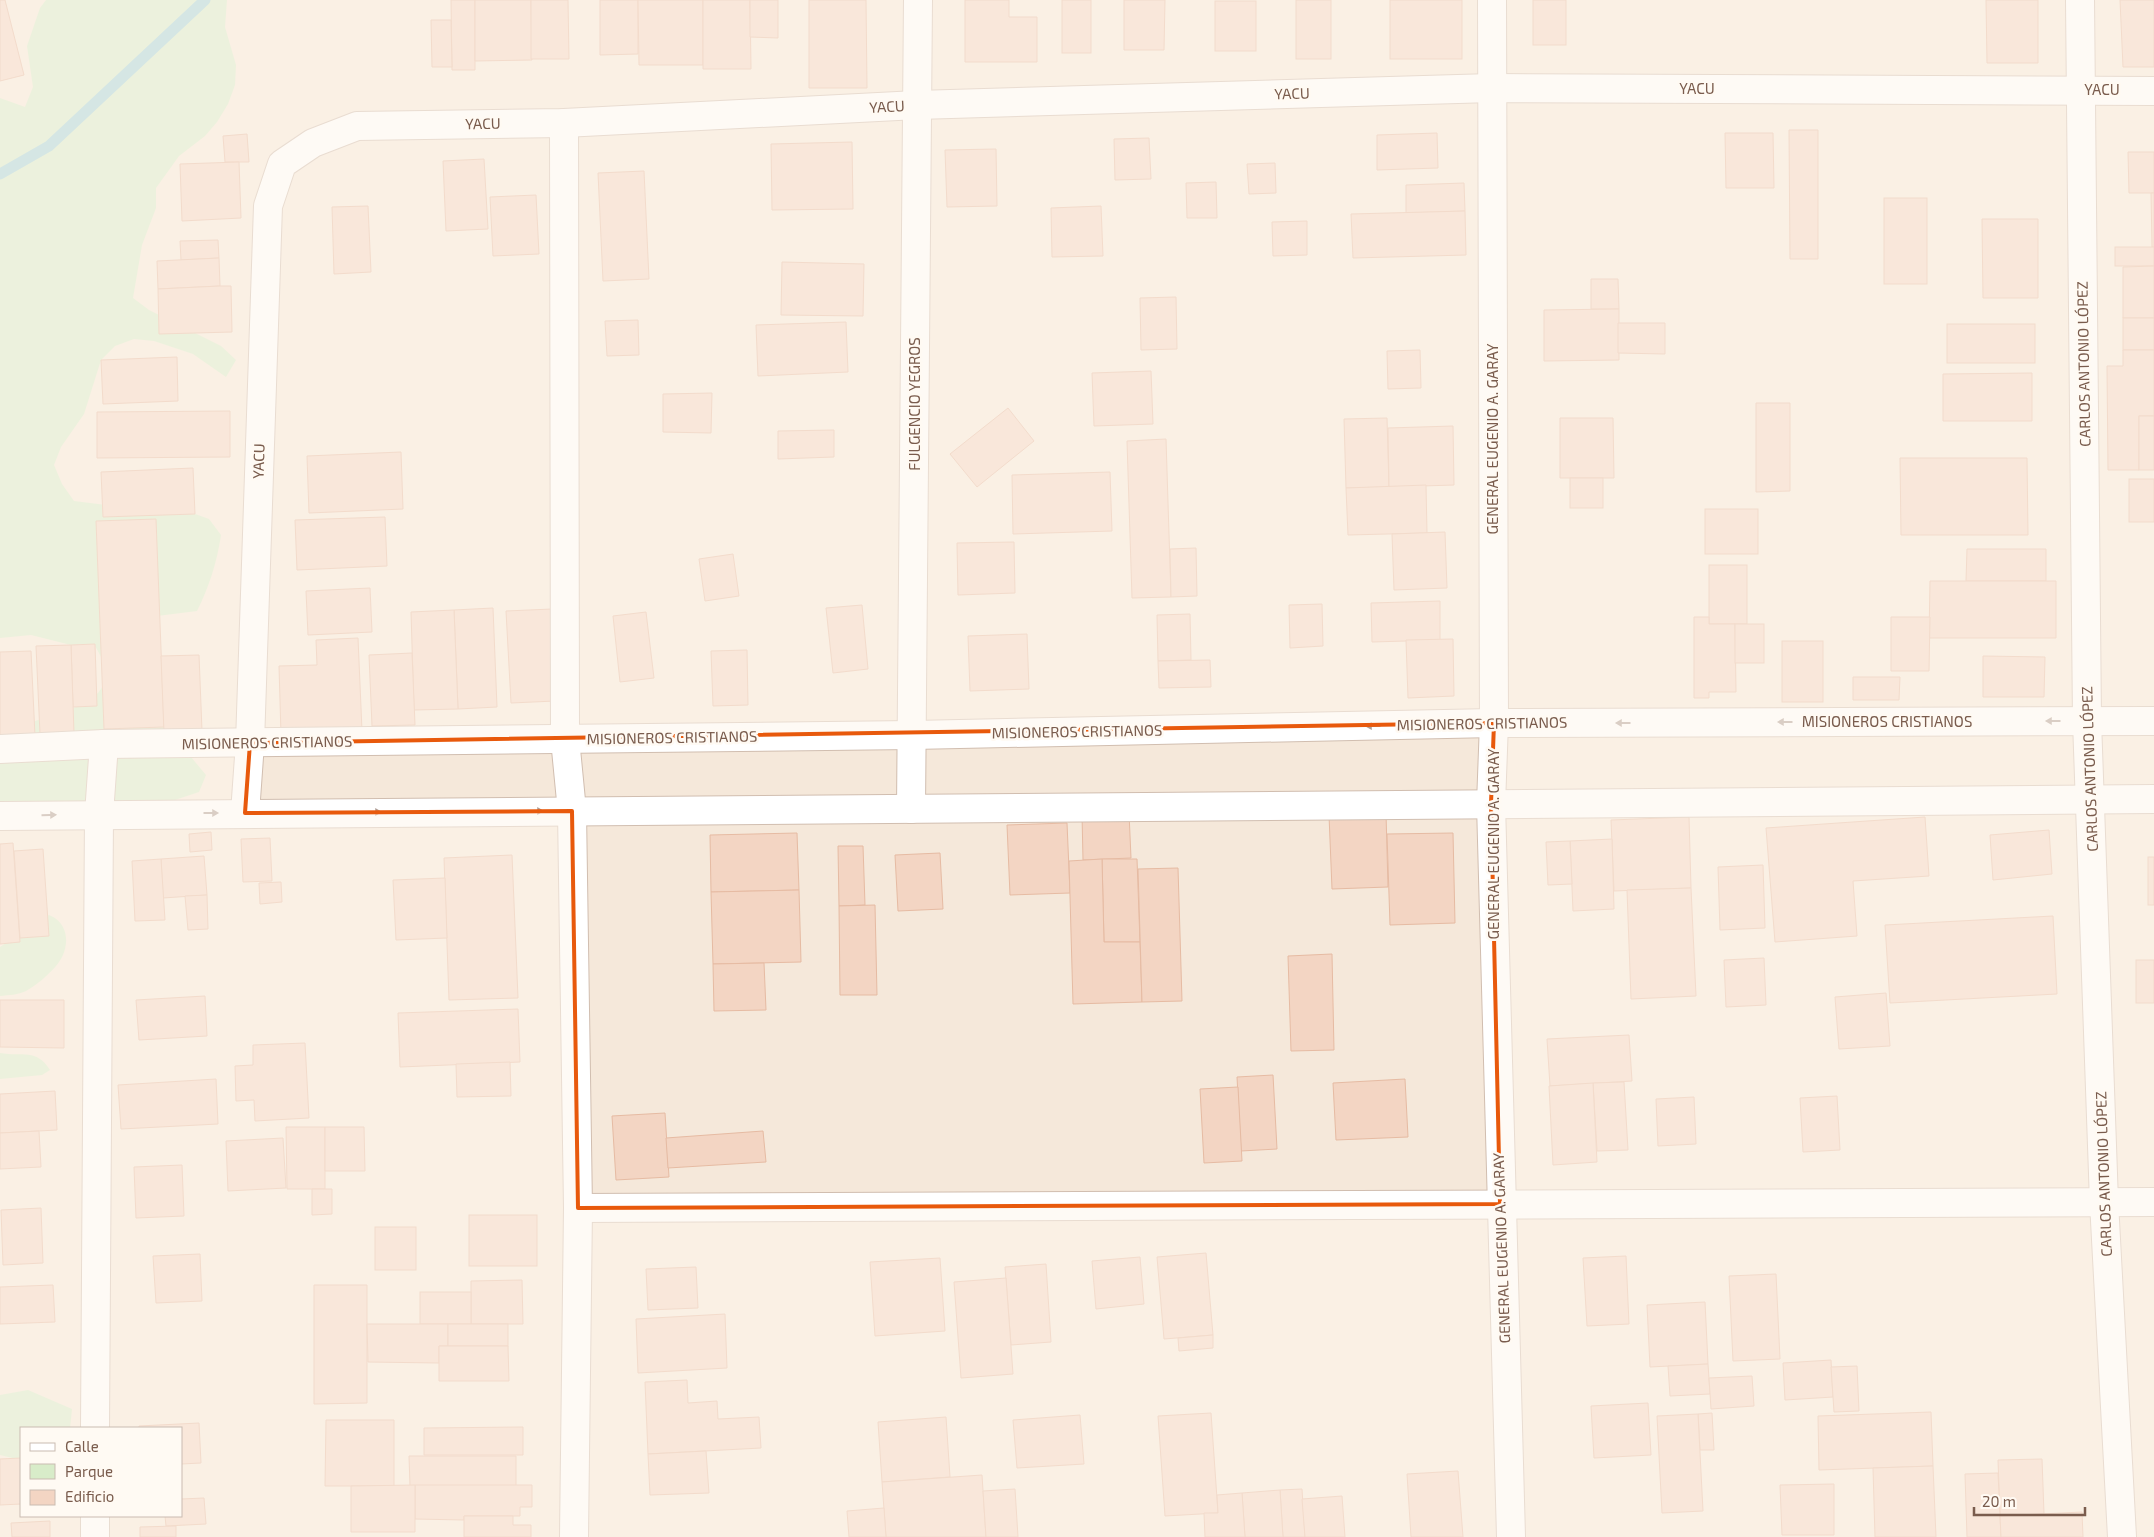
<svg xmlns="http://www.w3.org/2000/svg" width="2154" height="1537" font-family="'Exo 2',sans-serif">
<rect width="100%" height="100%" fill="#fdf6ec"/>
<path fill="#f5e8da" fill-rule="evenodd" d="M0,0h2154v1537h-2154zM21,1428h160v88h-160z"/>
<g fill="#d8ecc9">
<path d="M46,0h181l-2,27 11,38 -1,20 -7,19 -11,18 -12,14 -26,20 -23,32v20l-14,37 -9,53 16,12 72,36 15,14 -10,17 -33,-23 -39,-13 -20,-2 -19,7 -14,14 -17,54 -23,33 -7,18 8,19 12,17 40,5 62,1 33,12 12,16c-4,27 -12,52 -24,76l-40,5 -2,98 51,61 -7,17 -36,12 -41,6 -40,-9h-40l-42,12v-83l12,-1 70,-24 16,-12 13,-18 -17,-31 -23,1 -40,-10 -31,3v-540l25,9 8,-20 -6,-41 13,-38z"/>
<path d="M49,915c21,8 22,34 7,51 -8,9 -19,19 -30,25 -8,4 -17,4 -26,5v-49z"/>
<path d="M0,1053c23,4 36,-5 50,17l-8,5 -42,4z"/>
<path d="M28,1390l44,19 -2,19h-49v32l-21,-5v-60z"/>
</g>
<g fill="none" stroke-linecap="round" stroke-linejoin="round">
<path stroke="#a5d3da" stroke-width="11" d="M0,174l49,-28 156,-146"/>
</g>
<g fill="#f3d5c3" stroke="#e6bba3">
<path d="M0,0h5l19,75 -24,6z"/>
<path d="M451,0h24v70h-23z"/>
<path d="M475,0h56l1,60 -57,1z"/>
<path d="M531,0h37l1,59h-38z"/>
<path d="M600,0h38v54l-38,1z"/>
<path d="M638,0h65v65h-64z"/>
<path d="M703,0h47l1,69h-48z"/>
<path d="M750,0h28v38l-28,-1z"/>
<path d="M809,0h57l1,88h-58z"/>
<path d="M965,0h44v17h28v45h-72z"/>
<rect x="1062" y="0" width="29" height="53"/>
<path d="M1124,0h41l-1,50h-40z"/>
<rect x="1296" y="0" width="35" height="59"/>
<rect x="1390" y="0" width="72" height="59"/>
<rect x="1533" y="0" width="33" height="45"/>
<path d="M1986,0h52v63h-51z"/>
<path d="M2120,0h34v67h-31z"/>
<rect x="1215" y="1" width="41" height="50"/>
<path d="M431,20h20l1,47h-20z"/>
<path d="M1789,130h29v129h-28z"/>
<path d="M1437,133l1,35 -61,2v-35z"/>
<path d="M1725,133h48l1,55h-48z"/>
<path d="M247,134l2,28h-24l-2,-26z"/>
<path d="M1149,138l2,41 -36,1 -1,-41z"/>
<path d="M852,142l1,67 -81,1 -1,-66z"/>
<path d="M996,149l1,57 -50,1 -2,-57z"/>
<path d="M2128,152h26v41h-25z"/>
<path d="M484,159l4,70 -42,2 -3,-70z"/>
<path d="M239,162l2,56 -59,3 -2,-57z"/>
<path d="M1275,163l1,30 -27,1 -2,-30z"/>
<path d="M644,171l5,108 -46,2 -5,-108z"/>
<path d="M1216,182l1,36h-30l-1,-35z"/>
<path d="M1464,183l1,28 -59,2v-28z"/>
<path d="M2151,193h3v54h-2z"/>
<path d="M536,195l3,59 -46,2 -3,-59z"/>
<rect x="1884" y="198" width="43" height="86"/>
<path d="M368,206l3,66 -37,2 -2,-67z"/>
<path d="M1101,206l2,50 -51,1 -1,-49z"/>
<path d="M1465,211l1,44 -113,3 -2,-44z"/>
<path d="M1982,219h56v79h-55z"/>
<path d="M1307,221v34l-34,1 -1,-34z"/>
<path d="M218,240l1,18 -38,2 -1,-19z"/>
<rect x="2115" y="247" width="39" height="19"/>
<path d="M219,258l1,28 -62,3 -1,-28z"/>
<path d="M782,262l82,2 -1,52 -82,-1z"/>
<path d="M2154,266v52h-31v-51z"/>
<path d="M1591,279h27l1,30h-28z"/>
<path d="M220,286h11l1,46 -73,2 -1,-45z"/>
<path d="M1176,297l1,52 -36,1 -1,-52z"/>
<path d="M1619,309v51l-75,1v-51z"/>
<rect x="2123" y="318" width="31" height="32"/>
<path d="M638,320l1,35 -32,1 -2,-35z"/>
<path d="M846,322l2,50 -90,4 -2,-51z"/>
<path d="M1618,323h47v31l-47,-1z"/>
<rect x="1947" y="324" width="88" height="39"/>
<path d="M1420,350l1,38 -33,1 -1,-38z"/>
<path d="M2123,350h31v66h-15v54h-31l-1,-104h16z"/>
<path d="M177,357l1,44 -75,3 -2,-44z"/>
<path d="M1151,371l2,53 -59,2 -2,-53z"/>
<path d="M2032,373v48h-89v-47z"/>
<path d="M712,393l-1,40 -48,-1v-38z"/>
<path d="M1756,403h34v88l-34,1z"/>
<path d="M1008,408l26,33 -57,46 -27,-33z"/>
<path d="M230,411v46l-133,1v-46z"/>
<rect x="2139" y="416" width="15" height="54"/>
<path d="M1387,418l2,69 -43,1 -2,-69z"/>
<path d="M1560,418h53l1,60h-54z"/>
<path d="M1453,426l1,59 -65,2 -1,-59z"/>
<path d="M834,430v27l-56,2v-28z"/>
<path d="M1166,439l5,158 -39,1 -5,-157z"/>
<path d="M401,452l2,57 -94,4 -2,-57z"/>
<path d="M1900,458h127l1,77h-127z"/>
<path d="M193,468l2,46 -92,3 -2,-45z"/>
<path d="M1110,472l2,59 -99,3 -1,-59z"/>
<rect x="1570" y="478" width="33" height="30"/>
<rect x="2129" y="479" width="25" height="43"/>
<path d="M1426,485l1,48 -79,2 -2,-47z"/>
<rect x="1705" y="509" width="53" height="45"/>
<path d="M385,517l2,49 -90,4 -2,-50z"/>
<path d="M156,519l8,208 -60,2 -8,-208z"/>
<path d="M1445,532l2,56 -53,2 -2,-56z"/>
<path d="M1014,542l1,51 -57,2 -1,-52z"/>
<path d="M1196,548l1,48 -26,1 -1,-48z"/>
<path d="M1967,549h79v32h-80z"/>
<path d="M733,554l6,42 -34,5 -6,-42z"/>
<rect x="1709" y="565" width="38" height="59"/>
<path d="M1930,581h126v57h-127z"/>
<path d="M370,588l2,44 -64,3 -2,-44z"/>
<path d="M1440,601v39l-68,2 -1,-39z"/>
<path d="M1322,604l1,42 -33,2 -1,-43z"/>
<path d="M862,605l6,64 -35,4 -7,-65z"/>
<path d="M493,608l4,99 -39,2 -4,-99z"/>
<path d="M552,609l3,92 -44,2 -5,-92z"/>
<path d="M454,610l4,99 -44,1 -3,-98z"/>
<path d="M646,612l8,66 -34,4 -7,-66z"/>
<path d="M1190,614l1,46 -33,1 -1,-46z"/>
<path d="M1694,617h15v7h26l1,68h-27v6h-15z"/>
<path d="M1891,617h39l-1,54h-38z"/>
<rect x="1735" y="624" width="29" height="39"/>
<path d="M1027,634l2,55 -59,2 -2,-55z"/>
<path d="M358,638l4,93 -81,4 -2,-69 38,-1 -1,-25z"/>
<path d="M1453,639l1,57 -46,2 -2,-58z"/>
<rect x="1782" y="641" width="41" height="61"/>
<path d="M95,644l2,62 -24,1 -2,-62z"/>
<path d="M71,645l3,88 -34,1 -4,-88z"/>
<path d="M747,650l1,55 -35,1 -2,-55z"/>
<path d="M31,651l4,85 -35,1v-85z"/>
<path d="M412,653l3,72 -43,1 -3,-71z"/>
<path d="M199,655l3,76 -38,2 -3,-77z"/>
<path d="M1983,656l62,1 -1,40h-61z"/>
<path d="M1210,660l1,27 -52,1 -1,-27z"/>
<path d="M1853,677h47l-1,23h-46z"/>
<path d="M1129,813l2,45 -48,2 -1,-46z"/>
<path d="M1386,813l2,74 -56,2 -3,-74z"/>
<path d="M1689,817l2,71 -77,3 -3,-71z"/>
<path d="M1925,817l4,59 -76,5 4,55 -82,6 -9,-114z"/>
<path d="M1067,823l3,70 -60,2 -3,-70z"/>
<path d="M2049,830l3,44 -59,6 -3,-45z"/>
<path d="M211,832l1,18 -22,2 -1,-18z"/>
<path d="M797,833l2,57 -88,2 -1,-57z"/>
<path d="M1453,833l2,90 -65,2 -3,-91z"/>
<path d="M270,838l2,43 -29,1 -2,-43z"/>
<path d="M1612,839l2,70 -41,2 -3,-70z"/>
<path d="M1570,841l2,43 -24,1 -2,-43z"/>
<path d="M13,843l7,99 -20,2v-100z"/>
<path d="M838,846h25l2,59 -26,1z"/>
<path d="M43,849l6,87 -29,2 -6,-87z"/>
<path d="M940,853l3,56 -45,2 -3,-56z"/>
<path d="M512,855l6,143 -69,2 -5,-142z"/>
<path d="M204,856l3,39 -44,3 -2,-39z"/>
<rect x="2148" y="857" width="6" height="48"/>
<path d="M161,859l4,61 -30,1 -3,-60z"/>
<path d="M1102,859h35l3,83h-36z"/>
<path d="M1102,859l2,83h36l2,60 -69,2 -4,-143z"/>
<path d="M1763,865l2,63 -45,2 -2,-63z"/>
<path d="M1178,868l4,133 -40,1 -4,-133z"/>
<path d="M445,878l2,60 -51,2 -3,-60z"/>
<path d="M281,882l1,20 -22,2 -1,-21z"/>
<path d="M1691,888l5,108 -65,3 -4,-109z"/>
<path d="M799,890l2,72 -88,2 -2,-72z"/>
<path d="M207,895l1,34 -20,1 -3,-34z"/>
<path d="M875,905l2,90h-37l-1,-89z"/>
<path d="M2053,916l4,78 -167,9 -5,-78z"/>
<path d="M1332,954l2,96 -43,1 -3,-95z"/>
<path d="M1764,958l2,47 -40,2 -2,-47z"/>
<rect x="2136" y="960" width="18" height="43"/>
<path d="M764,963l2,47 -52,1 -1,-47z"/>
<path d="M1886,993l4,53 -51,3 -4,-52z"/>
<path d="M205,996l2,40 -68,4 -3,-40z"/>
<path d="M0,1000h64v48l-64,-1z"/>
<path d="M518,1009l2,53 -120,5 -2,-54z"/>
<path d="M1629,1035l3,46 -82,5 -3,-47z"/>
<path d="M305,1043l4,75 -54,3 -1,-21 -18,1 -1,-35 18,-1v-20z"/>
<path d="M510,1062l1,34 -54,1 -1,-33z"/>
<path d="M1273,1075l4,74 -36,2 -4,-74z"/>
<path d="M216,1079l2,45 -97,5 -3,-44z"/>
<path d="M1405,1079l3,58 -72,3 -3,-57z"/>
<path d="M1624,1082l4,68 -31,1 -4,-68z"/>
<path d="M1593,1083l4,79 -44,3 -4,-79z"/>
<path d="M1238,1087l4,74 -38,2 -4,-74z"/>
<path d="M55,1091l2,39 -57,3v-39z"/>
<path d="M1837,1096l3,54 -37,2 -3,-54z"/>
<path d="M1694,1097l2,47 -38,2 -2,-47z"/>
<path d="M665,1113l4,64 -53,3 -4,-64z"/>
<path d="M286,1127h39v62h-38z"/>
<path d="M325,1127h39l1,44h-40z"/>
<path d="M39,1131l2,36 -41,2v-36z"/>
<path d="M763,1131l3,31 -98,6 -2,-30z"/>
<path d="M283,1138l3,50 -58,3 -2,-50z"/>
<path d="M182,1165l2,51 -48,2 -2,-51z"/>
<path d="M312,1189h20v25l-20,1z"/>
<path d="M41,1208l2,55 -40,2 -2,-55z"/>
<rect x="469" y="1215" width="68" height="51"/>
<rect x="375" y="1227" width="41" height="43"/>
<path d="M1206,1253l7,82 -49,4 -7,-82z"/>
<path d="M200,1254l2,47 -46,2 -3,-47z"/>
<path d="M1626,1256l3,68 -42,2 -4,-68z"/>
<path d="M1140,1257l4,47 -48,5 -4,-48z"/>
<path d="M940,1258l5,73 -70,5 -5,-74z"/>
<path d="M1046,1264l5,78 -40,3 -6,-78z"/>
<path d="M696,1267l2,41 -50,2 -2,-41z"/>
<path d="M1776,1274l4,85 -47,2 -4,-85z"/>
<path d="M1006,1278l7,96 -52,4 -7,-96z"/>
<path d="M522,1280l1,44h-52v-43z"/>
<path d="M53,1285l2,37 -55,2v-37z"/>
<path d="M314,1285h53v118l-53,1z"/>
<rect x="420" y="1292" width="51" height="32"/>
<path d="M1705,1302l3,62 -58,3 -3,-62z"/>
<path d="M725,1314l2,54 -89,5 -2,-54z"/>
<path d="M367,1324h81v22h-9v17l-71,-1z"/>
<rect x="448" y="1324" width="60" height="22"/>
<path d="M1213,1335v13l-34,3 -1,-13z"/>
<path d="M439,1346h69l1,35h-70z"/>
<path d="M1831,1360l2,37 -48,3 -2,-37z"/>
<path d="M1708,1364l2,30 -40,2 -2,-30z"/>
<path d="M1857,1366l2,45 -25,1 -3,-45z"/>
<path d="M1752,1376l2,30 -43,3 -2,-31z"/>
<path d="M687,1380l1,23 29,-2 1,18 41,-2 2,31 -113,6 -3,-72z"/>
<path d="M1648,1403l3,52 -57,3 -3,-52z"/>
<path d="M1931,1412l2,54 -114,4 -1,-54z"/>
<path d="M1211,1413l7,100 -53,3 -7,-100z"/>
<path d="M1712,1413l2,37h-14l-2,-36z"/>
<path d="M1698,1414l5,97 -41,2 -5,-97z"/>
<path d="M1080,1415l4,49 -67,4 -4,-48z"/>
<path d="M946,1417l4,60 -68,5 -4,-60z"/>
<path d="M326,1420h68v66h-69z"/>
<path d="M199,1423l2,40 -20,1v-36h-42v-2z"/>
<path d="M523,1427v28h-99v-27z"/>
<path d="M706,1451l3,42 -59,2 -2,-41z"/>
<path d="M409,1456h107v30h-106z"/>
<path d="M21,1458v46l-21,1v-46z"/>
<path d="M2042,1459l2,55 -44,2 -2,-56z"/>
<path d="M1933,1466l3,71h-61l-2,-69z"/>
<path d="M1458,1471l5,66h-52l-4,-63z"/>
<path d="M1998,1473l3,64h-34l-2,-63z"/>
<path d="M982,1475l4,62h-100l-4,-55z"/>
<path d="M1834,1484v51h-52l-2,-50z"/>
<path d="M415,1485h117v22h-12v9h-56v4l-49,-1z"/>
<path d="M415,1485v47h-64v-46z"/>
<path d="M1015,1489l3,48h-32l-3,-46z"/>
<path d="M1302,1489l3,48h-22l-3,-47z"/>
<path d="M1280,1490l3,47h-38l-3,-44z"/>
<path d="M1242,1493l3,44h-40l-1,-24h14l-1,-18z"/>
<path d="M1342,1496l3,41h-40l-3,-38z"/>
<path d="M204,1498l2,26 -40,2 -1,-10h16v-17z"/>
<path d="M884,1508l2,29h-37l-2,-26z"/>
<path d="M2082,1512l1,25h-82l-1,-21z"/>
<path d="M464,1516h49v9h18v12h-67z"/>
<path d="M50,1521v16h-38l-1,-14z"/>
<path d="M176,1526v11h-36v-10z"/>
</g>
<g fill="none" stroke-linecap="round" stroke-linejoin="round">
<defs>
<g id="street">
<path d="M1492,0l2,723 -3,81 20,733"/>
<path d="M2080,0l7,721 17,481 18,335"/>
<path d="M564,123l1,616 7,72 6,397 -4,329"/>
<path d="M0,749l104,-5 809,-9 581,-12 660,-2"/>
<path d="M911,809l7,-809"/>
<path d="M245,813l5,-70 18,-537 14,-42 31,-21 44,-17 207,-3 353,-18 575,-17 662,3"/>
<path d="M0,816l2154,-17"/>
<path d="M578,1208l1576,-6"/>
<path d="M95,1428l4,-614 5,-70"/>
<path d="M95,1537v-21"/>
</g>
</defs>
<use href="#street" stroke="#d1beb0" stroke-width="30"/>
<use href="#street" stroke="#fff" stroke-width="28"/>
</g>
<defs><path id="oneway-solid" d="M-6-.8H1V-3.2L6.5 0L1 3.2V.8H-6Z" transform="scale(1.25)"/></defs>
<g fill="#af9d94">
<use href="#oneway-solid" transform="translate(2053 721) rotate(180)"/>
<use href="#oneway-solid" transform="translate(1785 722) rotate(180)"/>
<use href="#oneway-solid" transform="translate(1623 723) rotate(180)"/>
<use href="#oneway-solid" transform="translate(1373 726) rotate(179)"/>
<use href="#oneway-solid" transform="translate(536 811)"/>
<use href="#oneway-solid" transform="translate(374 812)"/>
<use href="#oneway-solid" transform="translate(211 813)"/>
<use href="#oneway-solid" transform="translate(49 815) rotate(-1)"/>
</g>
<path d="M0 0H2154V1537H0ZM1494,723l-3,81 9,400 -922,4 -6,-397 -327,2 5,-70z" fill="#fdf6ec" fill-opacity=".55" fill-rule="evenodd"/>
<path fill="none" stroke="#e8590c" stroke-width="4" stroke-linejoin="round" d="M1494,723l-3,81 9,400 -922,4 -6,-397 -327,2 5,-70z"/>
<g text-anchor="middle" stroke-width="5" stroke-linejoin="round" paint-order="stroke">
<g font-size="15" fill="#7a5c4d" stroke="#fffaf3">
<text x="1697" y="94">YACU</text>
<text x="2102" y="95">YACU</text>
<text transform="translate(1292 94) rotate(-2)" y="5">YACU</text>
<text transform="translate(887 107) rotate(-3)" y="5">YACU</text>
<text transform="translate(483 124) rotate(-1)" y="5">YACU</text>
<text transform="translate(2084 364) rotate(-91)" y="5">CARLOS ANTONIO LÓPEZ</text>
<text transform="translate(915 404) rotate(-90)" y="5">FULGENCIO YEGROS</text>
<text transform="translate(1493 439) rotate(-90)" y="5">GENERAL EUGENIO A. GARAY</text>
<text transform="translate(259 461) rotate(-88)" y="5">YACU</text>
<text x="1887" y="727">MISIONEROS CRISTIANOS</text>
<text transform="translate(1482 724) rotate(-1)" y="5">MISIONEROS CRISTIANOS</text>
<text transform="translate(1077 732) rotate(-1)" y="5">MISIONEROS CRISTIANOS</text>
<text transform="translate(672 738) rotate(-1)" y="5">MISIONEROS CRISTIANOS</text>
<text transform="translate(267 743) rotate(-1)" y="5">MISIONEROS CRISTIANOS</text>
<text transform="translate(2090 769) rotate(-92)" y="5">CARLOS ANTONIO LÓPEZ</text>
<text transform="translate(1494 844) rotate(-90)" y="5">GENERAL EUGENIO A. GARAY</text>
<text transform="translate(2104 1174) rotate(-92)" y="5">CARLOS ANTONIO LÓPEZ</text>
<text transform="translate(1502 1248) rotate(-92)" y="5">GENERAL EUGENIO A. GARAY</text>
</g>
</g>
<rect x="20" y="1427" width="162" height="90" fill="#fffaf3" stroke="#cabbb1"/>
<rect x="30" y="1443" width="25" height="8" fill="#ffffff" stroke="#cabbb1"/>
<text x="65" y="1452" font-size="15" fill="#7a5c4d">Calle</text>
<rect x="30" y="1464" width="25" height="15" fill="#d8ecc9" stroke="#cabbb1"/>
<text x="65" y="1477" font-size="15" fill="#7a5c4d">Parque</text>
<rect x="30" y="1490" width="25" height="15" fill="#f3d5c3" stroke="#cabbb1"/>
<text x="65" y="1502" font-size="15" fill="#7a5c4d">Edificio</text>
<path d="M1974 1507v8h111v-8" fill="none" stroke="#7a5c4d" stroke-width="2.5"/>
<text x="1982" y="1507" font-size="15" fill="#7a5c4d" stroke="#fffaf3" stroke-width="4" paint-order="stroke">20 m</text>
</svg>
